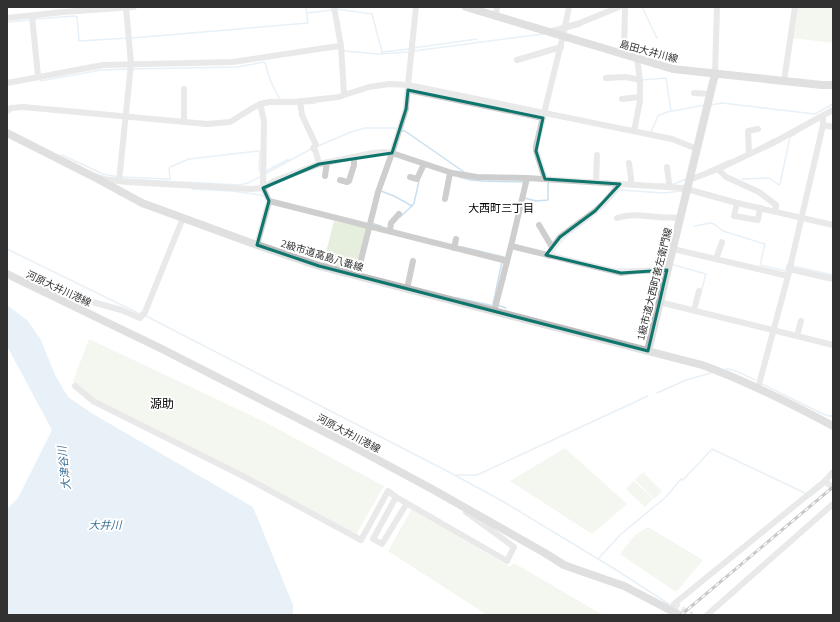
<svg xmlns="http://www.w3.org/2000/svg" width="840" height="622" font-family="Mulish,'Noto Sans JP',sans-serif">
<rect width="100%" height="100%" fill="#fff"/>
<g fill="#e6eede">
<path d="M796,7h37v36l-41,-5z"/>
<path d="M334,221l32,7 -10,44 -33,-8z"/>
<path d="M89,339l174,82 121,65 -28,49 -276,-141 -7,-13z"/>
<path d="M565,448l62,56 -35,30 -82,-53z"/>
<path d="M643,472l19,19 -8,8 -19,-19z"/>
<path d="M634,481l19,18 -8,8 -19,-18z"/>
<path d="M412,509l98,58 4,-4 89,52h-116l-99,-64z"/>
<path d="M648,527l55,33 -27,32 -56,-38 15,-19z"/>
</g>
<path fill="#cadfee" d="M7,305l21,16 13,19 14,35 13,22 25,17 160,93 40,98v10h-286v-106l11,-11 34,-68 -45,-84z"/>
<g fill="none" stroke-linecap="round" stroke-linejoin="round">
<g stroke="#cadfee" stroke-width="1.5">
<path d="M642,7l15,31"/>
<path d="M336,9l36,5 10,38 27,-3"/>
<path d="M307,13l26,-3"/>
<path d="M35,19l40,-3 2,1 2,24 49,-3"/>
<path d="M7,22l24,-2"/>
<path d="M566,30l14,-4"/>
<path d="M132,38l176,-15 -2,-16"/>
<path d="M413,48l64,-9"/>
<path d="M344,51l34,3 32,-2"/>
<path d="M414,51l129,-17"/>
<path d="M132,69l105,-2 27,-5 1,1 6,19 8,16 2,2"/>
<path d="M641,80l25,-2 5,33"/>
<path d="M40,81l61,-11 28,-1"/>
<path d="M302,104l14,-1"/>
<path d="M711,105l11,-2 93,11 18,-10"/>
<path d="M400,130l5,1 59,41"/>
<path d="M651,132l7,-16 9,-4 38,-7"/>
<path d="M318,146l33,-14 14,-4h29l3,1"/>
<path d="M761,146l13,-7"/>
<path d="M62,155l41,19 15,3"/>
<path d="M708,170l22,-10"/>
<path d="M266,171l21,-11h2"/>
<path d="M96,174l10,3"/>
<path d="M265,174l46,-25"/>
<path d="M122,177l48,2 -1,-10 1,-2 19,-8 70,-8 1,1 -1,18 1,1"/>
<path d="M459,177l12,3 12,1 41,1 -1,1"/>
<path d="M124,179l115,6 9,-2 14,-7"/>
<path d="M742,179l27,-1 10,7 1,-1 10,-47 6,-3"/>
<path d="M659,184h8"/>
<path d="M671,184h3l12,-5"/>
<path d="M192,189l40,2 29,4 4,2"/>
<path d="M620,190l43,3 19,-2"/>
<path d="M381,191l13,5 18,10 -12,11"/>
<path d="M524,198l12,3 12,-1v-17l1,-1"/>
<path d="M611,199l8,-9"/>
<path d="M412,206l2,-3 5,-22"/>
<path d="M371,223l10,3"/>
<path d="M695,226l15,-3 4,1 9,7 42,13 -5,21 26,6 1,-6 2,1"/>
<path d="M462,247l42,10 -1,1"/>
<path d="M7,249l133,65"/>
<path d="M556,254h-1l-1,-3 5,-7 8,-8 25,-19"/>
<path d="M672,265h2l32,9 -5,18"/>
<path d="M793,266l40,9"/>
<path d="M648,268l18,-2"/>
<path d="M618,269h14"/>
<path d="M457,298l37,8"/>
<path d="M494,304h-1l9,-42"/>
<path d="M497,305l9,3"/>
<path d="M144,315l303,156 57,31 109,66 73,47"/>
<path d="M726,369c10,0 20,7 29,11"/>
<path d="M762,384l61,30 6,2h4"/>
<path d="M657,393l29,-13 25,-7"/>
<path d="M456,475h21l171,-79"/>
<path d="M810,496h1l15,-12"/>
<path d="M598,559l23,-25 45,-37 15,-18 2,1 29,-31 93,44"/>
</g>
<path stroke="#d6d6d6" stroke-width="6" stroke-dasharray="6 3" stroke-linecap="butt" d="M674,604l18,11"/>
<g stroke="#cecece" stroke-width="6">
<path d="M334,7l7,39 3,49"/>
<path d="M32,16l6,60"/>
<path d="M496,16l1,-9"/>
<path d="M7,18l56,-6 71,-5"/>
<path d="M549,32l31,-9 39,-16"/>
<path d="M624,55l1,-48"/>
<path d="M517,60l44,-13"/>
<path d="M715,74l2,-67"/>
<path d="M606,78l20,-1 14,3"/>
<path d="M784,81l11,-74"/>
<path d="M7,83l96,-18 130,-3 99,-15 9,-1"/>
<path d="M184,89v33"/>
<path d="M408,90l135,28"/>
<path d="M694,93l16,1"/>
<path d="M622,99l18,-2"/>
<path d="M300,101l2,14 14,30 -3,3 3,4 3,12"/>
<path d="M7,111l4,-3 12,-1 184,17 23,-2 21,-13 9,-5 10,-2h25l44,-5 5,-2 25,-8 20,-3 19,1 264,54 25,10"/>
<path d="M823,125l10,2"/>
<path d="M634,131l6,-30v-21l-3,-21"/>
<path d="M749,154l-1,-23 10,-2"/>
<path d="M629,163l2,15v6"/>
<path d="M667,167l2,16v4"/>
<path d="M718,169l8,8 33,15 17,13 -1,7"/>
<path d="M325,176l2,-14"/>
<path d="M410,177l7,2 7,-15"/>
<path d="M102,179l25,3 124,7 12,-1 11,-7 45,-17 54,-11 11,-1 8,1 60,20 25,4 50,1 156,10 54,15 96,22"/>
<path d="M545,179l-9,-28v-5l27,-110 6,-29"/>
<path d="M340,180l7,2 2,-1 5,-16v-8"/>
<path d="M689,180l29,-11 53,-25 62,-34"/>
<path d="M119,181l12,-117 -5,-57"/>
<path d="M596,182l1,-27"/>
<path d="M445,199l5,-26"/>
<path d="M269,201l238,60"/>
<path d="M737,203l-3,13 24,4 2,-12"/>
<path d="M617,218c16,-5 24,-2 41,-1 7,1 15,0 22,1"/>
<path d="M539,225l13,22"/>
<path d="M390,231l1,-8 8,-9"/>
<path d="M257,245l12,-44 -6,-13 1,-67 -4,-17"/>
<path d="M511,246l110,27 16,-2 30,-1"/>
<path d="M454,248l2,-9"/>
<path d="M673,249l115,27"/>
<path d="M549,256l3,-9 8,-10 35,-26 9,-8 16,-19"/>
<path d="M716,259l6,-17"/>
<path d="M789,269l44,10"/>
<path d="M357,276l21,-84 14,-39 14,-44 2,-24 8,-78"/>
<path d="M26,280l56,19 39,11 19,8 5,-6 38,-94"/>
<path d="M407,289l6,-28"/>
<path d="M659,302l174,43"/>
<path d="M694,310l5,-19"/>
<path d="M494,312l17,-66 16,-68"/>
<path d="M797,336l4,-15"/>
<path d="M75,386l18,15 146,73 122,66 27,-49 8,6"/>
<path d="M758,388l30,-112 35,-151v-9"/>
<path d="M825,481l8,7"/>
<path d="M407,503l-25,41 -9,-5 23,-42 111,64 7,-14 -48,-35"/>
<path d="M674,604l151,-123 8,-9"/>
<path d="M707,615l126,-111"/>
</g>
<g stroke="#bbb" stroke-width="8">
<path d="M466,7l207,62 111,12 38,4h11"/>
<path d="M7,133l91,46 44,24 115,42 62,21 383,99c45,16 88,38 131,61"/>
<path d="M7,274l155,75 190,97 80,43 113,64 19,12 11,4 49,17 46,24 8,5"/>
<path d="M648,351l67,-277"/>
</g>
<defs>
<path id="rail" d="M681,615l152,-128"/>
</defs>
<use href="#rail" stroke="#868686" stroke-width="3"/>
<use href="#rail" stroke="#fff" stroke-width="1.5" stroke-dasharray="4.5" stroke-linecap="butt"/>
</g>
<path d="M0 0H840V622H0ZM408,90l135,28 -7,33 9,28 75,5 -25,27 -35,26 -14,18 75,18 46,-3 -19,81 -329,-85 -62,-21 12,-44 -6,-13 56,-24 73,-11 14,-44z" fill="#fff" fill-opacity=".55" fill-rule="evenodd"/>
<path fill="none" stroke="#0f766e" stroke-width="3" stroke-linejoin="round" d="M408,90l135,28 -7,33 9,28 75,5 -25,27 -35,26 -14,18 75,18 46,-3 -19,81 -329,-85 -62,-21 12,-44 -6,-13 56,-24 73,-11 14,-44z"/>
<g text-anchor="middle" stroke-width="4" stroke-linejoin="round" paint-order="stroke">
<g font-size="10" fill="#313131" stroke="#fff">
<text transform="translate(649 51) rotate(15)" y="4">島田大井川線</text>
<text transform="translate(322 255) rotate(17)" y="4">2級市道高島八番線</text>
<text transform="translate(654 284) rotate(-76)" y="4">1級市道大西町善左衛門線</text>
<text transform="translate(59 288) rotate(25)" y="4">河原大井川港線</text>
<text transform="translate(349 433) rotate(28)" y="4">河原大井川港線</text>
</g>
<g font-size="11" fill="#000" stroke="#fff">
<text x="501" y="212">大西町三丁目</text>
</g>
<g font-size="11" font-style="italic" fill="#397098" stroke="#fff">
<text transform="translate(64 468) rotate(-96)" y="4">大津谷川</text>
<text x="105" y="529">大井川</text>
</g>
<g font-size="12" fill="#000" stroke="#fff">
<text x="162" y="408">源助</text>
</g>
</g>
<rect width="840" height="622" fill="none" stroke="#313131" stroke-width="16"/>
</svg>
